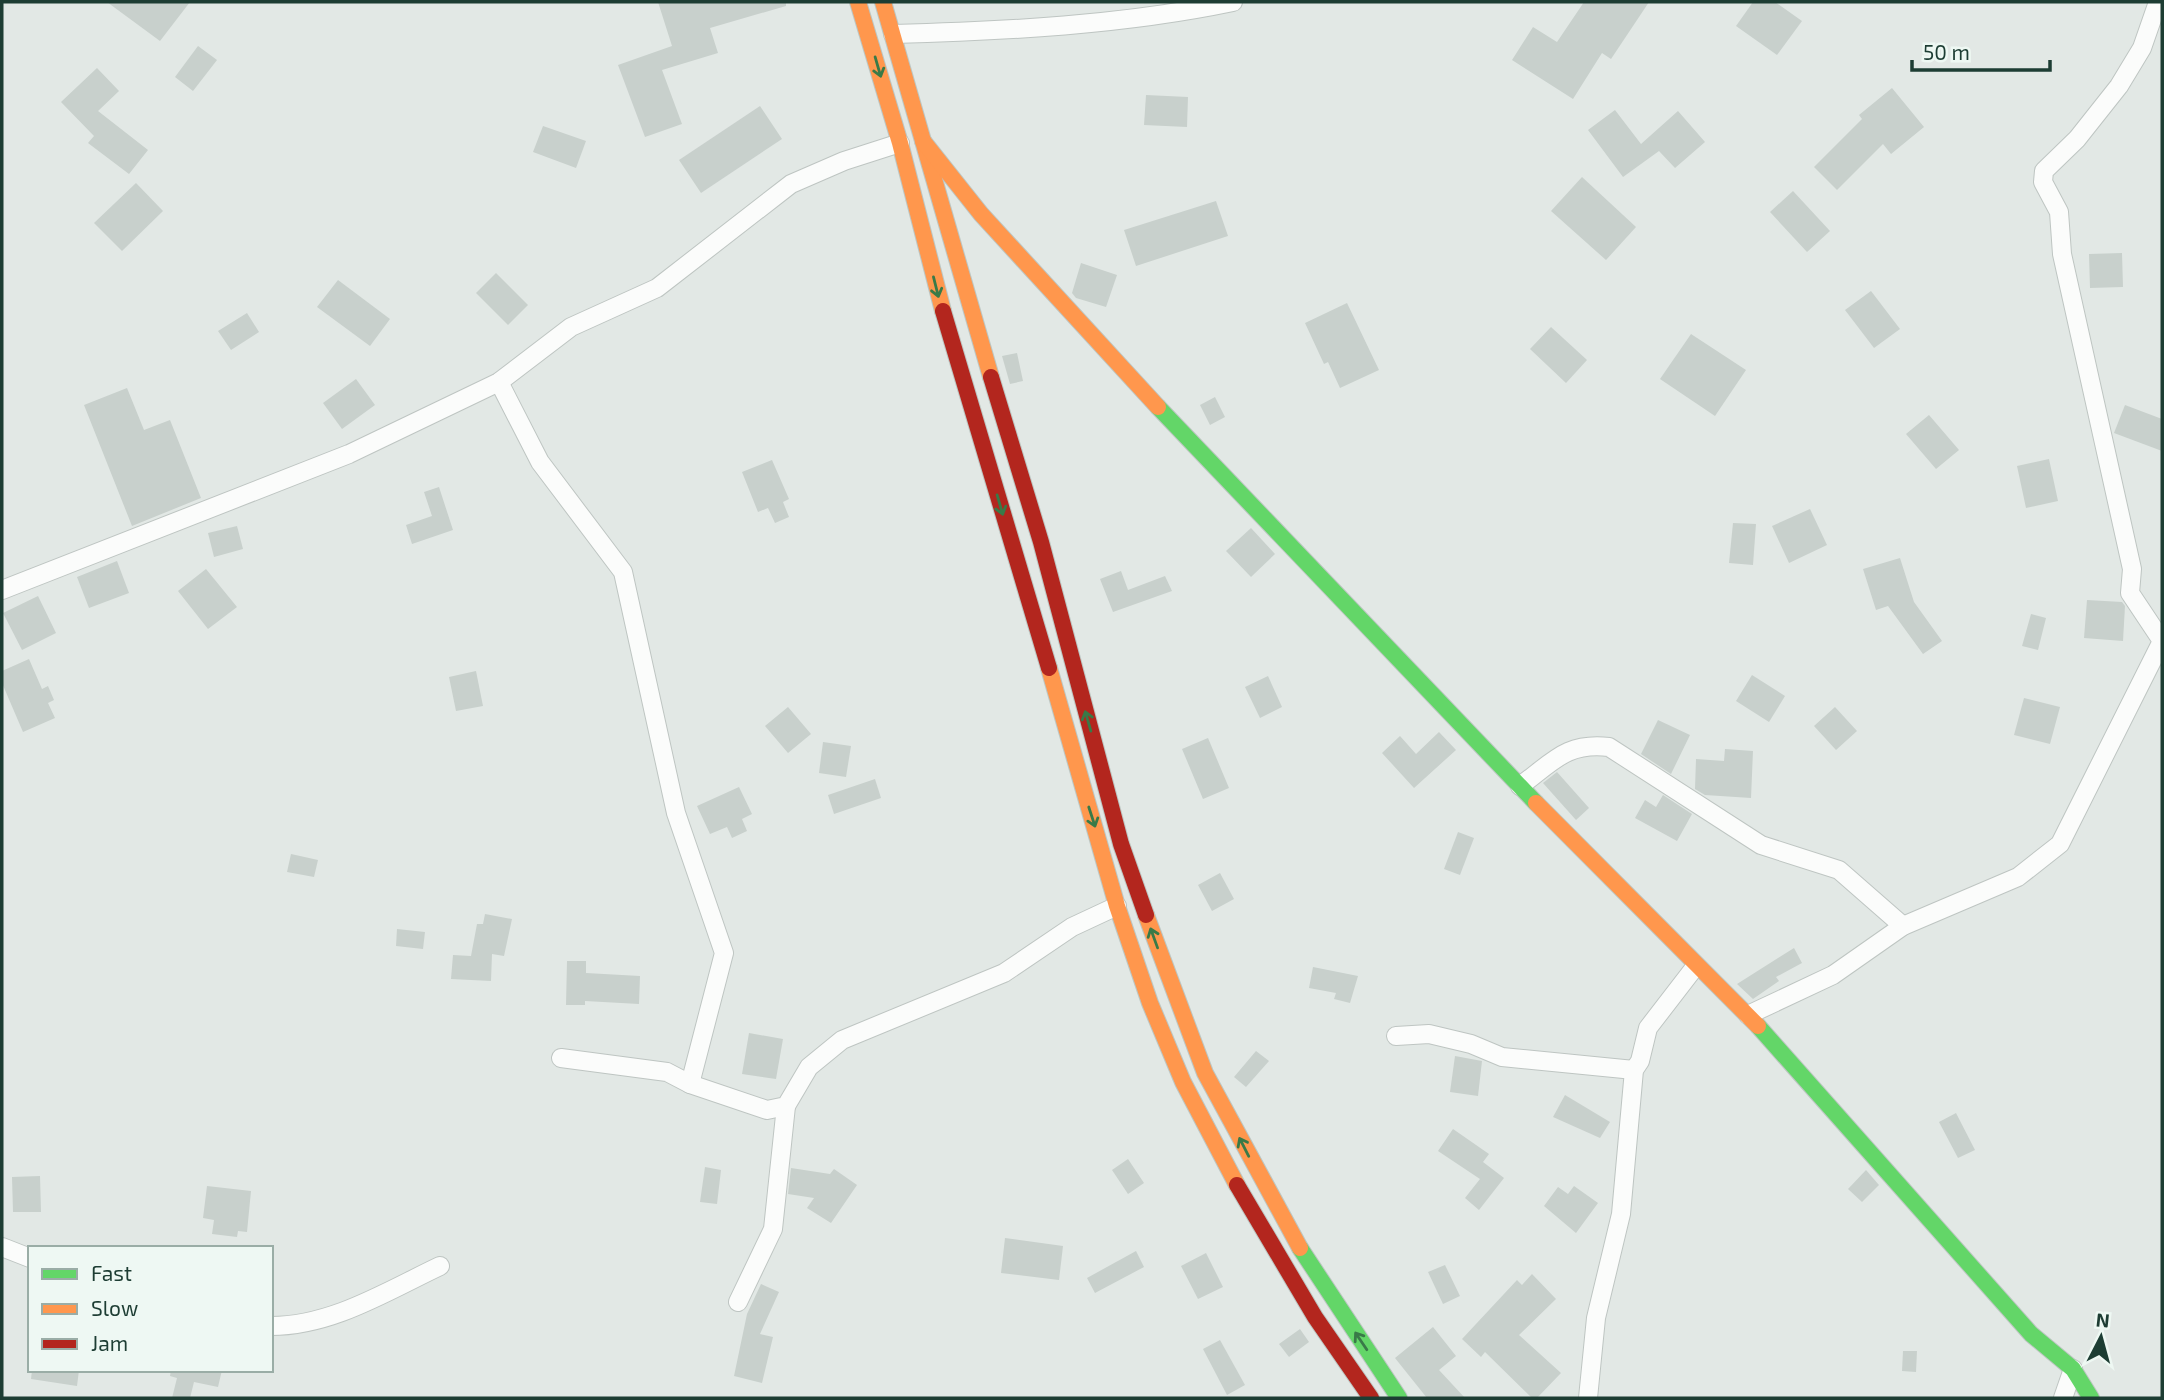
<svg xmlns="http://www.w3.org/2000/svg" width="2164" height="1400" font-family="'Exo 2',sans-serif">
<rect width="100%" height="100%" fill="#e2e8e5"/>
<g fill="#c8d0cc">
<path d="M107,2h83l-30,39z"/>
<path d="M658,2h128v4l-76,22 8,25 -56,17 20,54 -37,13 -27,-72 54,-19z"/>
<path d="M1584,2h65l-38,57 -9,-6 -29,46 -61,-39 21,-33 24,15z"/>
<path d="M1753,2h22l27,19 -25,34 -41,-29z"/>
<path d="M198,46l19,14 -24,31 -18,-14z"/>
<path d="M97,68l22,23 -21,20 50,39 -19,24 -41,-31 6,-7 -33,-34z"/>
<path d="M1892,88l32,39 -33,27 -8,-10 -46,46 -23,-23 48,-48 -3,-4z"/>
<path d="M1146,95l42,2 -1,30 -43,-2z"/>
<path d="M760,106l22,33 -81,54 -22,-33z"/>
<path d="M1615,110l26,34 37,-33 27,31 -30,26 -16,-17 -36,26 -35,-47z"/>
<path d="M543,126l43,15 -10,27 -43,-16z"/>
<path d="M1582,177l54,50 -30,33 -55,-49z"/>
<path d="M136,183l27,28 -41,40 -28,-28z"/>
<path d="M1793,191l37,40 -23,21 -37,-40z"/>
<path d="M1216,201l12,35 -92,30 -12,-36z"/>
<path d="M2122,253l1,34 -33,1 -1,-34z"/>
<path d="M1081,263l36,12 -11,32 -30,-9 -4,-5z"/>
<path d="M496,273l32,32 -20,20 -32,-32z"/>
<path d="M338,280l52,39 -20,27 -53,-39z"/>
<path d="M1871,291l29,38 -26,19 -29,-38z"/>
<path d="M1347,303l32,67 -39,18 -12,-26 -4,2 -19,-41z"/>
<path d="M247,313l12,19 -28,18 -13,-19z"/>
<path d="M1551,327l36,33 -21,23 -36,-34z"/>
<path d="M1691,334l55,36 -31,46 -55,-37z"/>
<path d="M1017,353l6,28 -13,3 -8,-28z"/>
<path d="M356,379l19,26 -33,24 -19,-26z"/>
<path d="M127,388l17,42 26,-10 31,78 -69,28 -48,-121z"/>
<path d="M1215,397l10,20 -15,8 -10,-20z"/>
<path d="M2125,405l37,14v32l-48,-18z"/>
<path d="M1929,415l30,35 -23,19 -30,-35z"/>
<path d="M2049,459l9,42 -32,7 -9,-42z"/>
<path d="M772,460l17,39 -6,3 6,15 -14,6 -7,-15 -10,4 -16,-40z"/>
<path d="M439,487l14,43 -41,14 -6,-19 26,-9 -8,-24z"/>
<path d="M1810,509l17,36 -38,18 -17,-37z"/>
<path d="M1733,523l23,1 -3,41 -24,-2z"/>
<path d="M237,526l6,23 -29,8 -6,-24z"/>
<path d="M1251,528l24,26 -24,23 -25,-26z"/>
<path d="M1900,558l14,44 28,39 -19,13 -35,-48 -12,4 -13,-41z"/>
<path d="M117,561l12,32 -40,15 -12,-31z"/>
<path d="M206,569l31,38 -29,22 -30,-38z"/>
<path d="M1121,571l7,19 37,-14 7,15 -59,21 -13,-33z"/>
<path d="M38,596l18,37 -34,17 -19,-37z"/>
<path d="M2087,600l35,2 3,4 -2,35 -39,-3z"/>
<path d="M2031,614l15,4 -8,32 -16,-4z"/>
<path d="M29,659l13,30 6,-3 6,14 -6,3 7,15 -32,14 -21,-49v-12z"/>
<path d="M476,671l7,35 -27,5 -7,-34z"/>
<path d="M1752,675l33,21 -16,26 -33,-21z"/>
<path d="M1268,676l14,31 -22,11 -15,-31z"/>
<path d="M2024,698l36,9 -10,37 -36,-9z"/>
<path d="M788,707l23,27 -23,19 -23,-27z"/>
<path d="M1835,707l22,24 -21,19 -22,-24z"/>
<path d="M1658,720l32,15 -19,39 -30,-20z"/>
<path d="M1439,732l17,18 -42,38 -32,-35 18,-17 16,18z"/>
<path d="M1208,738l21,50 -26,11 -21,-50z"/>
<path d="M823,742l28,4 -5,31 -27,-4z"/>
<path d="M1725,749l28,2 -2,47 -46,-3 -10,-6 1,-30 28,2z"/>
<path d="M1557,772l32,36 -13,12 -33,-37z"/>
<path d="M875,779l6,19 -47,16 -6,-19z"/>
<path d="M739,787l13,27 -10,5 5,12 -15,7 -5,-11 -17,7 -13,-28z"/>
<path d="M1663,795l29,19 -15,27 -42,-23 10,-18 11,7z"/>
<path d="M1458,832l16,6 -14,37 -16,-6z"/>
<path d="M291,854l27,6 -4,17 -27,-5z"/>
<path d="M1220,873l14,26 -22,12 -14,-26z"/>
<path d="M485,914l27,5 -8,37 -12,-2 -1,27 -40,-2 2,-24 18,1 6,-32h6z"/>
<path d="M397,929l28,3 -2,17 -27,-3z"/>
<path d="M1794,948l8,15 -26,14 3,4 -26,18 -16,-15z"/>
<path d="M567,961h19v12l54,3 -1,28 -54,-3v4h-19z"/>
<path d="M1313,967l45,9 -8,27 -16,-4 2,-6 -27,-5z"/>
<path d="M749,1033l34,6 -7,40 -34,-5z"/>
<path d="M1256,1051l13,10 -23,26 -12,-10z"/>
<path d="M1455,1056l27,5 -4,35 -28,-4z"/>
<path d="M1565,1095l45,27 -10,16 -47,-21z"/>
<path d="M1956,1113l19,37 -17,8 -19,-36z"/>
<path d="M1453,1129l36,25 -6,8 21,16 -25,32 -14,-12 15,-19 -42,-28z"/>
<path d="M1128,1159l16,24 -16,11 -16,-24z"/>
<path d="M705,1167l16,3 -4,34 -17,-2z"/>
<path d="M791,1168l39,6 4,-5 23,16 -26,38 -24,-15 7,-10 -26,-4z"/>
<path d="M1866,1170l13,15 -17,17 -14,-13z"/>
<path d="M40,1176l1,36h-28l-1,-35z"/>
<path d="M207,1186l44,5 -4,41 -9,-1 -1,6 -25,-3 2,-14 -11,-2z"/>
<path d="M1574,1186l24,17 -22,30 -32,-27 14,-19 10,7z"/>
<path d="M1005,1238l58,8 -4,34 -58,-7z"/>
<path d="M1136,1251l8,16 -49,26 -8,-15z"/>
<path d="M1206,1253l17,34 -25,12 -17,-33z"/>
<path d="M1445,1265l15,31 -17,8 -15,-32z"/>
<path d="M1532,1274l24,25 -37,36 42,38 -24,25h-5l-47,-46 -4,5 -19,-18 55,-59 5,5z"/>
<path d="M761,1284l18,8 -19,42 13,3 -11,46 -28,-7 13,-62z"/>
<path d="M1433,1327l23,29 -17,14 26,28h-38l-32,-40z"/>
<path d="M1300,1329l9,13 -20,15 -10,-13z"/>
<path d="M1220,1340l25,45 -18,10 -24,-46z"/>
<path d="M1903,1351h14l-1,21 -14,-1z"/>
<path d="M32,1370h47l-2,16 -46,-7z"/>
<path d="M171,1370h51l-4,17 -24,-5 -4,16h-18l5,-20 -7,-2z"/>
</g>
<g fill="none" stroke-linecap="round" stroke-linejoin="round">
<defs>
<g id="street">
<path d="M893,34c113,-3 230,-9 340,-32"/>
<path d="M499,382l41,80 83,110 53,241 48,140 -34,131"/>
<path d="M2,590l347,-136 150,-72 72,-55 86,-39 134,-104 53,-23 56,-18"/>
<path d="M1520,786c33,-24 46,-44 89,-39l152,98 78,25 64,56"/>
<path d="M1748,1015l85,-40 70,-49 115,-49 42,-33 102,-203 -32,-48 2,-24 -70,-315 -3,-42 -16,-30 1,-11 33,-32 42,-53 23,-38 16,-46"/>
<path d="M1396,1036l33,-2 42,10 31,13 132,13"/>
<path d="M561,1058l106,14 23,12 77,26 19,-4 23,-39 33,-27 162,-67 68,-46 45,-21"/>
<path d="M2,1247l28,11"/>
<path d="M738,1302l35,-73 13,-123"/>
<path d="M271,1326c61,0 116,-35 169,-60"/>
<path d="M1588,1398l8,-80 25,-104 13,-144 6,-9 8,-33 47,-61"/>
<path d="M2063,1398l10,-29"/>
</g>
<g id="fast">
<path d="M1158,407l378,396"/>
<path d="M1758,1026l273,308 42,35 18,29"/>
<path d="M1300,1248l99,150"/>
</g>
<g id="slow">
<path d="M858,2l42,141 43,168"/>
<path d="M883,2l108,375"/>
<path d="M923,141l58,73 177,193"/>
<path d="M1049,668l68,238 33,97 33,79 54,103"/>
<path d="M1536,803l222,223"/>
<path d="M1146,915l59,158 95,175"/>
</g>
<g id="jam">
<path d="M943,311l106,357"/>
<path d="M991,377l50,165 80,302 25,71"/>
<path d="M1237,1185l78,132 56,81"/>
</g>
</defs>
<use href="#street" stroke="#bec5c2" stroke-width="20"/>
<use href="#fast" stroke="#bdc6c2" stroke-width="18"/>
<use href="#slow" stroke="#bdc6c2" stroke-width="18"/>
<use href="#jam" stroke="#bdc6c2" stroke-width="18"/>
<use href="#street" stroke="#fbfcfb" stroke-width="18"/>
<use href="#fast" stroke="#63d668" stroke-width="16"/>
<use href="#slow" stroke="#ff974d" stroke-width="16"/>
<use href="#jam" stroke="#b3261e" stroke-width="16"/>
</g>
<defs><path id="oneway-shaft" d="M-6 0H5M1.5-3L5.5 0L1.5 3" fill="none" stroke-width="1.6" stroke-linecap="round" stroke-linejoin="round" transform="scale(1.75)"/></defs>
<g stroke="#397a48">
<use href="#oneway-shaft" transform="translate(878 67) rotate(74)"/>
<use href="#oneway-shaft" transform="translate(936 287) rotate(76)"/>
<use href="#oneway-shaft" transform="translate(1000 505) rotate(74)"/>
<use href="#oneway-shaft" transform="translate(1088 721) rotate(-106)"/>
<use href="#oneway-shaft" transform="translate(1092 817) rotate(72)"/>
<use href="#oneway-shaft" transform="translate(1154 938) rotate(-110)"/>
<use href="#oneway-shaft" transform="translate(1244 1147) rotate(-117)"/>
<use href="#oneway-shaft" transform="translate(1361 1341) rotate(-124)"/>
</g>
<rect width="2164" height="1400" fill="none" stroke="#1d3d33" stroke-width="7"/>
<rect x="28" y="1246" width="245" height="126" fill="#eef8f3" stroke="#9aada6" stroke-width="2"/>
<rect x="42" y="1269" width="35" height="10" fill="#63d668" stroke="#9aada6" stroke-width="2"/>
<text x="91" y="1281" font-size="21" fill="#1d3d33">Fast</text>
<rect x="42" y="1304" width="35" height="10" fill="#ff974d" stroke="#9aada6" stroke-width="2"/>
<text x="91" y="1316" font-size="21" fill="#1d3d33">Slow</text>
<rect x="42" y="1339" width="35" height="10" fill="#b3261e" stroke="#9aada6" stroke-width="2"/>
<text x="91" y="1351" font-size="21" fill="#1d3d33">Jam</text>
<g transform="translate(2101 1337) rotate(6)" stroke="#eef8f3" stroke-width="5" paint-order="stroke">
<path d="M0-5L12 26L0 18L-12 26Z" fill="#1d3d33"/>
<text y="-10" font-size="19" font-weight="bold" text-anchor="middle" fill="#1d3d33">N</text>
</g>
<path d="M1912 60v10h138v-10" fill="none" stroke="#1d3d33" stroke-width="3.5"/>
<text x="1923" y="60" font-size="21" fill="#1d3d33" stroke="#eef8f3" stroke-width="5" paint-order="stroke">50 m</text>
</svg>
